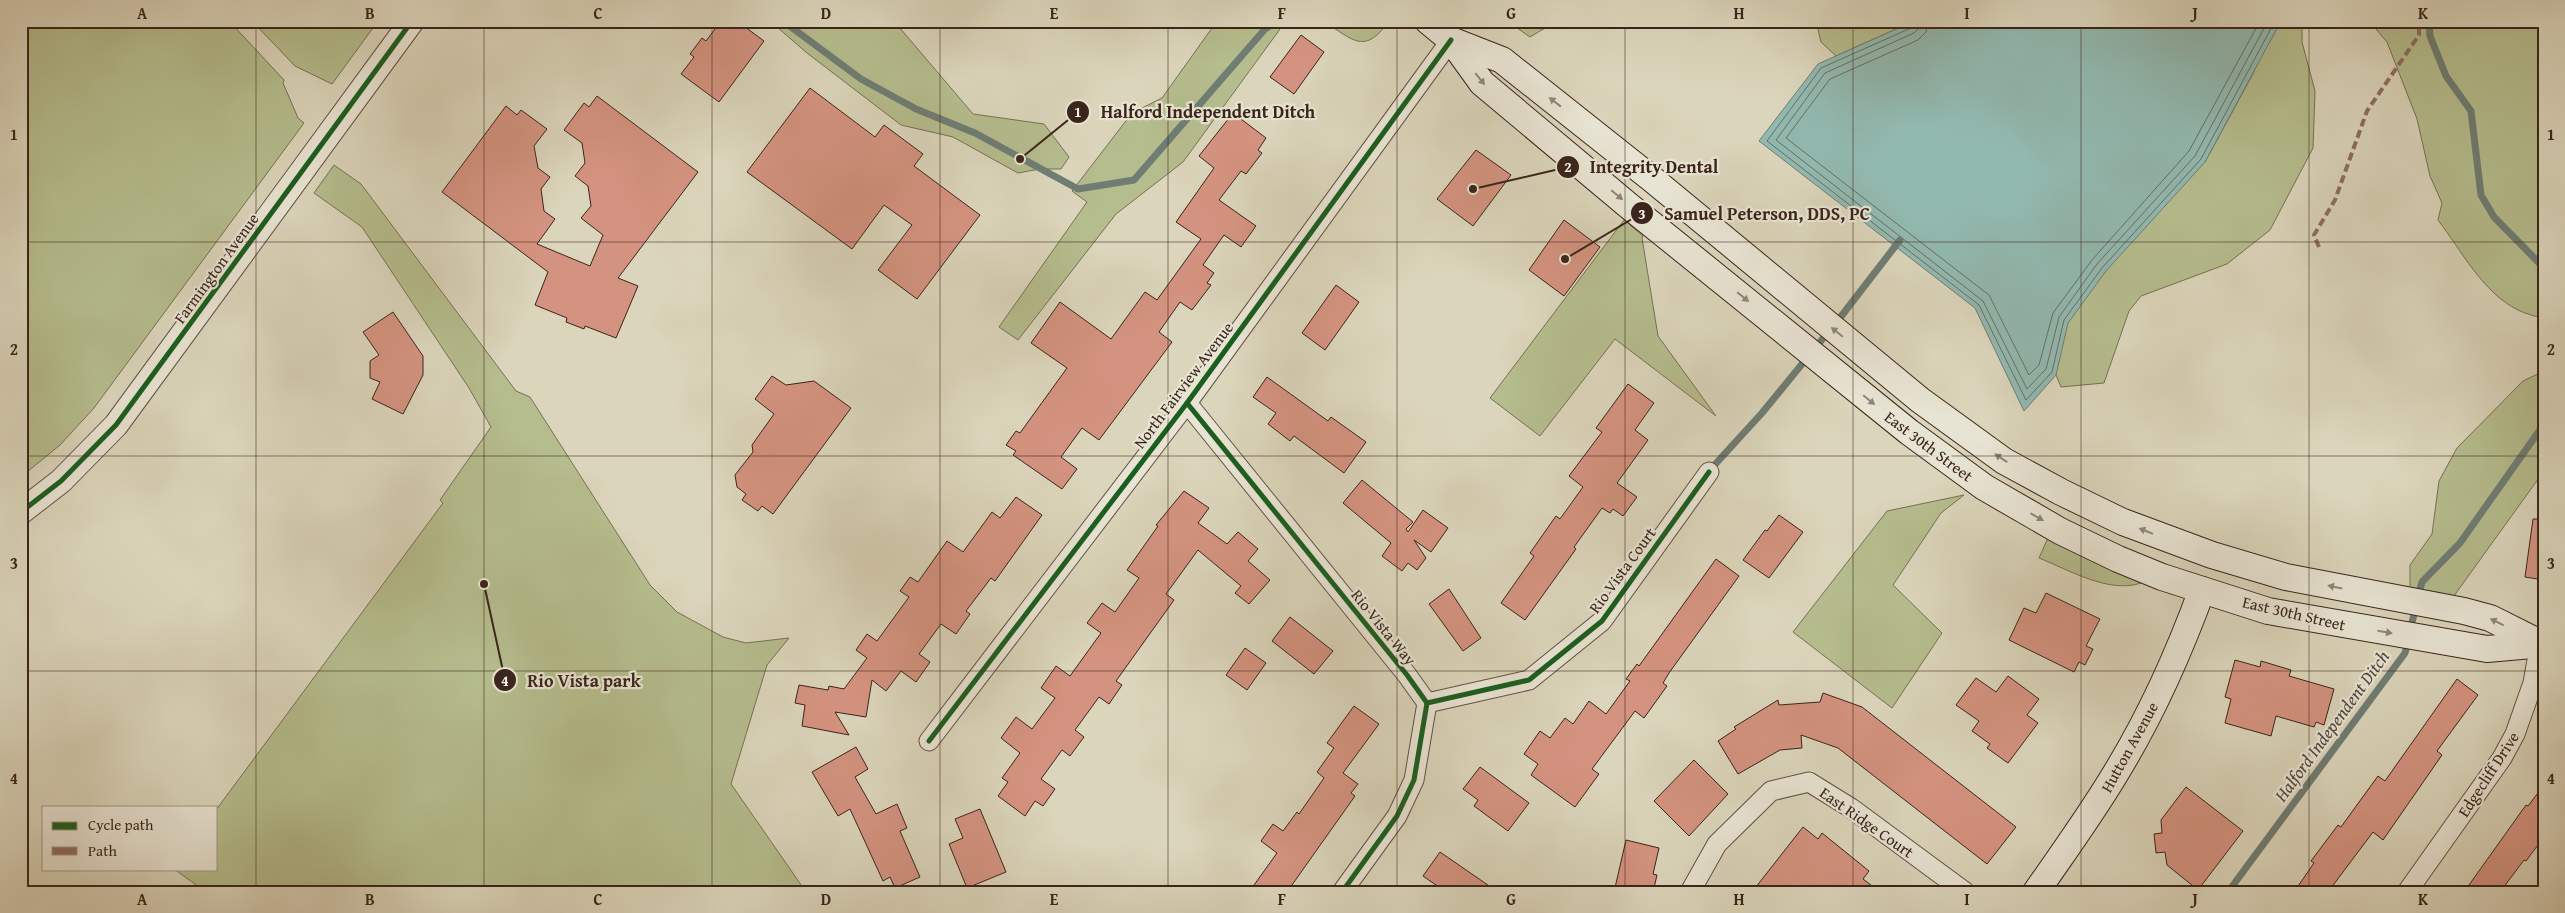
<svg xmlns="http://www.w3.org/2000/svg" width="2565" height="913" font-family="'Gentium Book Plus',serif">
<rect width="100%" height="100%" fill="#dbd5bb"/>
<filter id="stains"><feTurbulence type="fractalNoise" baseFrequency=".004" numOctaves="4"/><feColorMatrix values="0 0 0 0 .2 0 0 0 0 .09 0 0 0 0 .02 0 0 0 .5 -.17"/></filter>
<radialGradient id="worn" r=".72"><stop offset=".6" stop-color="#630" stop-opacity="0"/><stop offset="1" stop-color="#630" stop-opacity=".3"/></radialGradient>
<g fill="#b5bc8d" stroke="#787054">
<path d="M21,21h208l55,59 -1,3 15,35 6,5 -210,285 -34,37 -39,32z"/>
<path d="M252,21h126l-46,63 -37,-18z"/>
<path d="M770,21h124l79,93 71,10 25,33 -8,12h-21l-22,4 -65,-36 -52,-12 -94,-72z"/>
<path d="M1217,21h73l-7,4 -100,137 -67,52 -98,126 -19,-13 88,-125 -15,-11 60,-78 30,-15z"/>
<path d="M1322,21h59l5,4c-24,32 -37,10 -64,-4z"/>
<path d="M1507,21h43l-5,7 -15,9z"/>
<path d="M1816,21h98l-78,35 -15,-14z"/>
<path d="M2249,21h53v21l13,49 -2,57 -43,82 -43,34 -86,32 -12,15 -25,72 -43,4 -5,-12 -2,-70 151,-143 49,-90z"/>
<path d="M2369,21h175v298c-9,-3 -18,-5 -26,-9 -35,-17 -57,-60 -80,-90l4,-17 -12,-27 -13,-57 -30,-77z"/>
<path d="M334,165l27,19 155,207 14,6 120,188 27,27 46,25 23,6 43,-5 -22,27 -36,119 75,108h-600l-32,-23h42v-59l227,-307 -3,-3 51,-73 -22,-39 -107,-161 -48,-34z"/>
<path d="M1624,220l19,16 -1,2 16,98 58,80 -101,-77 -75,97 -50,-38z"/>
<path d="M2544,371v100l-93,129 -41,-7v-28l22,-31 7,-53 18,-33 66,-67z"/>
<path d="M1964,495l-23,18 -48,72 49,48 -50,75 -99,-76 94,-121z"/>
<path d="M2048,538l93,45c-32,11 -72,-13 -102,-25z"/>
</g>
<path fill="#92b9b0" stroke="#6f7d74" d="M1914,21h367l-76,141 -99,109 -38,52 -12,52 -32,36 -49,-103 -216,-167 59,-77z"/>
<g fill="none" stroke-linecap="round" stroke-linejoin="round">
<g stroke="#666e66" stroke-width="1">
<path d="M1914,21l-3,7 -90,40 -54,73 212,164 47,95 26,-28 12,-52 38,-52 99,-109 74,-138"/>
<path d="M1921,21l-2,7 -5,5 -89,40 -49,67 207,161 44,88 19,-20 13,-52 38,-53 98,-108 73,-135"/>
<path d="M1928,21l-2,11 -8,8 -88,39 -44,59 203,157 40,80 10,-10 14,-52 39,-53 97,-109 71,-130"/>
</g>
<g stroke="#6f7d74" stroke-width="7">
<path d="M783,21l78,58 55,30 59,24 103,56 56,-9 131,-151 12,-8"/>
<path d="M1371,21l53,1"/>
<path d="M2429,21l1,15 16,40 25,35 10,84 13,22 50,51"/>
<path d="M1442,22l42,-1"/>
<path d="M1836,323l64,-83"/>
<path d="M1709,471l53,-58 67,-82"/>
<path d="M2418,596l4,-14 38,-39 84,-119"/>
<path d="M2410,630l6,-23"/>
<path d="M2228,892l177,-239 3,-12"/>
</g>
</g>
<g fill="#d49380" stroke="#3a241b">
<path d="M721,21h16l27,20 -45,61 -38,-28 13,-17 -4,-3 12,-16 4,3z"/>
<path d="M1301,35l23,17 -30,42 -24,-17z"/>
<path d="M810,88l65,49 9,-12 39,29 -9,12 66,49 -63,84 -39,-29 34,-45 -28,-20 -32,44 -105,-77z"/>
<path d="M597,96l101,76 -80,106 20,8 -22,52 -31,-12 -1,3 -18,-7 1,-4 -32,-13 13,-33 -106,-80 64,-86 11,9 4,-5 26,19 -13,17 4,22 12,9 -9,12 3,22 11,8 -18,25 53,22 13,-31 -22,-17 10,-12 -3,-20 -13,-10 10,-13 -3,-20 -18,-13 20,-27 5,4z"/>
<path d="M1233,113l33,25 -8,12 4,3 -16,21 -5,-3 -22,29 37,26 -15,21 -17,-12 -21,30 11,8 -7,10 4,2 -19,25 -12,-8 -21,30 13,10 -73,98 -17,-12 -21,29 16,12 -15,20 -49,-34 3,-4 -10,-6 10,-14 4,2 47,-65 -36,-25 29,-41 51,37 34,-47 12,8 44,-61 -25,-17 38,-54 -15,-12z"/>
<path d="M1476,150l35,25 -38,51 -36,-27z"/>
<path d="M1564,220l36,27 -36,49 -35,-26z"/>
<path d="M1336,285l23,17 -34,48 -23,-17z"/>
<path d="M393,312l30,44v19l-20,39 -31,-15 8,-17 -10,-4v-17l9,-6 -16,-23z"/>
<path d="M772,376l14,9 28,-4 37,27 -78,106 -11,-8 -4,5 -16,-11 4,-6 -9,-7 -2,-12 18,-23 -1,-7 22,-31 -19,-15z"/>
<path d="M1267,377l61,44 3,-4 35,25 -22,31 -50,-37 -4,5 -22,-17 8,-11 -23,-16z"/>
<path d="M1628,384l26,19 -19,27 13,10 -31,43 20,14 -14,19 -10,-7 -3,4 -8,-5 -28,39 2,2 -51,71 -24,-17 33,-47 -4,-3 26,-37 4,3 23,-32 -14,-11 33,-44 -6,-4z"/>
<path d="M1362,480l51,42 -7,7 2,3 15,-22 25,18 -17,24 -17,-12 12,18 -9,12 -9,-7 -6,8 -20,-15 9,-13 -48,-40z"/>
<path d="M1184,491l25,17 -11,15 29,21 11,-12 20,17 -10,12 22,19 -21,24 -14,-11 6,-7 -43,-36 -32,44 8,6 -58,81 6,4 -13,19 -10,-7 -24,33 9,7 -14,19 -8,-6 -21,29 14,10 -12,17 -8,-5 -10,15 -27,-20 10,-14 -6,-4 18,-25 -19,-15 15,-21 16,12 23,-31 -14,-10 15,-22 14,10 31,-43 -14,-10 15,-20 13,9 24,-34 -12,-8 31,-44 -2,-1z"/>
<path d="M1016,497l26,18 -47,66 -4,-3 -25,33 4,3 -14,20 -15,-10 -22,30 11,8 -14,20 -15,-11 -15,20 -14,-11 -6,37 -31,-5 14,23 -47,-9 3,-21 -10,-2 4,-18 29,5 1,-4 15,3 23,-31 -11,-8 11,-16 10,7 32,-44 -9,-6 10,-14 8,5 29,-41 16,11 29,-40 8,6z"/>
<path d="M1779,515l24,17 -34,46 -26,-18 22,-30 2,1z"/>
<path d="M2533,519h11v61l-19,-3z"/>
<path d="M1716,559l23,17 -70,97 -6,10 4,3 -23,32 -9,-7 -43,58 7,5 -24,33 -44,-32 7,-11 -14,-10 16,-23 10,7 15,-20 8,6 16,-23 17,13 24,-33 -4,-2 11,-15 2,2z"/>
<path d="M1449,589l32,49 -18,13 -34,-47z"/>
<path d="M2046,593l54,26 -14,27 7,3 -8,16 -6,-3 -5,10 -65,-32 15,-32 12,5z"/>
<path d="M1290,617l43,34 -19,23 -42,-33z"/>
<path d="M1245,648l21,15 -19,27 -21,-15z"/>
<path d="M2235,660l25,7 1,-6 30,9 -2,6 45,13 -10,36 -8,-3 -2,5 -38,-11 -5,20 -46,-13 6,-24 -6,-2z"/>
<path d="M2008,676l31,23 -12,16 11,8 -30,40 -21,-15 3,-4 -18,-13 7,-10 -23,-16 20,-27 20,14z"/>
<path d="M2457,679l21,16 -41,56 5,4 -59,85 -10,-8 -45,60h-34l20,-29 -3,-2 27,-36 3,2 37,-51 7,5z"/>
<path d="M1823,693l39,14 154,120 -29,37 -149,-116 -37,-13 1,13 -22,2 -42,24 -20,-33 18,-12 -2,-2 44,-27 1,5 41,-3z"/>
<path d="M1354,706l25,18 -36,49 15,11 -7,9 4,3 -68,96h-38l28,-39 -16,-12 12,-17 10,7 14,-19 2,2 25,-36 -7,-6 17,-24 -7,-5z"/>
<path d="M856,747l12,22 -13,8 21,37 21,-10 10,24 -7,3 20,46 -25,11 -5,-11 -7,4 -33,-72 -12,7 -26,-44z"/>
<path d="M1694,760l34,34 -39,42 -35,-35z"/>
<path d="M1480,767l49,36 -21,28 -34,-25 4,-6 -15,-11z"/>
<path d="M2544,785v52l-18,24 -2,-1 -24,32h-36l62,-87 2,1z"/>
<path d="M2186,787l57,44 -45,59 -31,-25 -2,-13 -9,1 -2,-19 8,-1 -1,-13z"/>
<path d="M980,809l26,63 -39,16 -18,-44 14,-6 -8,-19z"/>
<path d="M1803,827l15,12 4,-6 47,38 -6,8 17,13h-128z"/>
<path d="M1626,840l33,8 -6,26 4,1 -4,17h-39z"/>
<path d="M1440,852l58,40h-52l-23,-16z"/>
</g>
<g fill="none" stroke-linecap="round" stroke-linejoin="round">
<defs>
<g id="minor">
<path d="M1187,403l220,272 20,28 -13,77 -17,36 -55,76"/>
<path d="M1427,703l102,-23 73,-59 107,-149"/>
<path d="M929,741l258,-338 264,-363"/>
<path d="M1690,892l27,-48 54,-53 38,-9 42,26 114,84"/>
<path d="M2407,892l95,-134 13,-24 18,-51 7,-40"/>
</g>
<path id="tertiary" d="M21,512l40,-31 55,-56 296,-404"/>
<g id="secondary">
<path d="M1428,21l23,19 31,43 147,123 280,226 75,55 76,44 58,28 44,18 106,34 219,38 57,-5"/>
<path d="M1451,40l51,20 150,119 268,221 84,61 57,31 62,30 89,33 74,22 178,34 26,7 50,25"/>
<path d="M2036,892c29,-42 59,-83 84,-126 33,-55 60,-116 82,-176"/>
</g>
</defs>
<use href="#minor" stroke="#625043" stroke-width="21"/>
<use href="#tertiary" stroke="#625043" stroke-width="26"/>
<use href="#secondary" stroke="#3a241b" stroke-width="28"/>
<use href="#minor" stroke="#e8e4d3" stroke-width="19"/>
<use href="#tertiary" stroke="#e8e4d3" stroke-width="24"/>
<use href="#secondary" stroke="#e8e4d3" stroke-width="26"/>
<path stroke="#8d6e63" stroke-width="4" stroke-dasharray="8 4" stroke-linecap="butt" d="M2319,247l-5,-12 21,-35 32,-89 52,-76v-14"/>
<defs>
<g id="cycleway">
<path d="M1187,403l220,272 20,28 -13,77 -17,36 -55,76"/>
<path d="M21,512l40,-31 55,-56 296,-404"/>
<path d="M1427,703l102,-23 73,-59 107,-149"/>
<path d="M929,741l258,-338 264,-363"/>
</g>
</defs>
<use href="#cycleway" stroke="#e8e4d3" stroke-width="8"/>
<use href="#cycleway" stroke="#1b5e20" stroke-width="5"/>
</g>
<defs><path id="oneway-solid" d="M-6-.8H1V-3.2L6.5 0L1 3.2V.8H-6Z" transform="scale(1.25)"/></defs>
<g fill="#918477">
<use href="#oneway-solid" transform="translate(1480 79) rotate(51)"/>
<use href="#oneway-solid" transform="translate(1555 102) rotate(-142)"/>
<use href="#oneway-solid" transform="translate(1617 195) rotate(40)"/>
<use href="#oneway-solid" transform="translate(1743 297) rotate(39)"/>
<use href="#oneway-solid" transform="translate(1837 332) rotate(-141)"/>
<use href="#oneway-solid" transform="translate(1869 400) rotate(39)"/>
<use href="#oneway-solid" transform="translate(2001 458) rotate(-147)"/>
<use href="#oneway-solid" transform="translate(2037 517) rotate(30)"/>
<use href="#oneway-solid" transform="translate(2146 531) rotate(-158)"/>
<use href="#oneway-solid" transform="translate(2335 587) rotate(-168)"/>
<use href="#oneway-solid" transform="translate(2497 622) rotate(-154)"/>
<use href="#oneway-solid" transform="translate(2385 632) rotate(10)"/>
</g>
<path fill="none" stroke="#3a241b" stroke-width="1" stroke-opacity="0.55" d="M256,21v871M484,21v871M712,21v871M940,21v871M1168,21v871M1397,21v871M1625,21v871M1853,21v871M2081,21v871M2309,21v871M21,242h2523M21,456h2523M21,671h2523"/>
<g text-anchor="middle" stroke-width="4.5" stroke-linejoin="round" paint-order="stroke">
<g font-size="16" fill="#3a241b" stroke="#e8e4d3">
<text transform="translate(216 268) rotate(-54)" y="6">Farmington Avenue</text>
<text transform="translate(1183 385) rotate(-53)" y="6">North Fairview Avenue</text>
<text transform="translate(1929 446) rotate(37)" y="6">East 30th Street</text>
<text transform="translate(1622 570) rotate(-54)" y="6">Rio Vista Court</text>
<text transform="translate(2294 613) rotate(13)" y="6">East 30th Street</text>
<text transform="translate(1384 627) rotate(51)" y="6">Rio Vista Way</text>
<text transform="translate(2129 747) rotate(-61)" y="6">Hutton Avenue</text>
<text transform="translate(2488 774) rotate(-57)" y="6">Edgecliff Drive</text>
<text transform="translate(1867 822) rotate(35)" y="6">East Ridge Court</text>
</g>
<g font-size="18" font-style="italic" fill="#504940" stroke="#e8e4d3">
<text transform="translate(2332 726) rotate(-54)" y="6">Halford Independent Ditch</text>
</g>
</g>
<path fill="none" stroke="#3a241b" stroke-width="2" d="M1020 159L1078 112M1473 189L1568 167M1565 259L1642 213M484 584L505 680"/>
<g fill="#3a241b" stroke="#e8e4d3" stroke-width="2">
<circle cx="1020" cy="159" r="5"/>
<circle cx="1473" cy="189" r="5"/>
<circle cx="1565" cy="259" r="5"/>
<circle cx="484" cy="584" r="5"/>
<circle cx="1078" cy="112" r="12"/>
<circle cx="1568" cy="167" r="12"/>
<circle cx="1642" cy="213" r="12"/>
<circle cx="505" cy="680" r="12"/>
</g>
<g font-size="15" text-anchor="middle" font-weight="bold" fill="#fff">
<text x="1078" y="117">1</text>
<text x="1568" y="172">2</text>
<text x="1642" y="219">3</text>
<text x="505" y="686">4</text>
</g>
<g font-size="18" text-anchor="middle" font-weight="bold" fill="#3a241b" stroke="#e8e4d3" stroke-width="4.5" stroke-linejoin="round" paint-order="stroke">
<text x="1208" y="118">Halford Independent Ditch</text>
<text x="1654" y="173">Integrity Dental</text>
<text x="1767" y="220">Samuel Peterson, DDS, PC</text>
<text x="584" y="687">Rio Vista park</text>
</g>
<rect width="2565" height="913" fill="none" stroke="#dbd5bb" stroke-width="55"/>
<rect x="42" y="806" width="175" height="65" fill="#e8e4d3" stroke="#a29789"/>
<rect x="52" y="822" width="25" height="8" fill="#1b5e20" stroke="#a29789"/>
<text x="88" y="830" font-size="15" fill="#3a241b">Cycle path</text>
<rect x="52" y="847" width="25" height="8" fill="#8d6e63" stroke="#a29789"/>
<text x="88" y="856" font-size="15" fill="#3a241b">Path</text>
<rect x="28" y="28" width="2510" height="858" fill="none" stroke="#3a241b" stroke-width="2"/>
<g font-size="16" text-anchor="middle" font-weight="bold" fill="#3a241b">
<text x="142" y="19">A</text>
<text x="370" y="19">B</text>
<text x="598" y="19">C</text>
<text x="826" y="19">D</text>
<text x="1054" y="19">E</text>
<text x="1282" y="19">F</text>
<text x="1511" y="19">G</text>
<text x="1739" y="19">H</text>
<text x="1967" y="19">I</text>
<text x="2195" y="19">J</text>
<text x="2423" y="19">K</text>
<text x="14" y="140">1</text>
<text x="2551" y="140">1</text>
<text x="14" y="355">2</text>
<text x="2551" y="355">2</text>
<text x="14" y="569">3</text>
<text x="2551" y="569">3</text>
<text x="14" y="784">4</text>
<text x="2551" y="784">4</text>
<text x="142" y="905">A</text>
<text x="370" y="905">B</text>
<text x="598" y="905">C</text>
<text x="826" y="905">D</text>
<text x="1054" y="905">E</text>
<text x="1282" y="905">F</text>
<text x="1511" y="905">G</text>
<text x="1739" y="905">H</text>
<text x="1967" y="905">I</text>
<text x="2195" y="905">J</text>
<text x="2423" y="905">K</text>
</g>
<rect width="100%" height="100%" filter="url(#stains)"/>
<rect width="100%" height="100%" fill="url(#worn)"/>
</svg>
